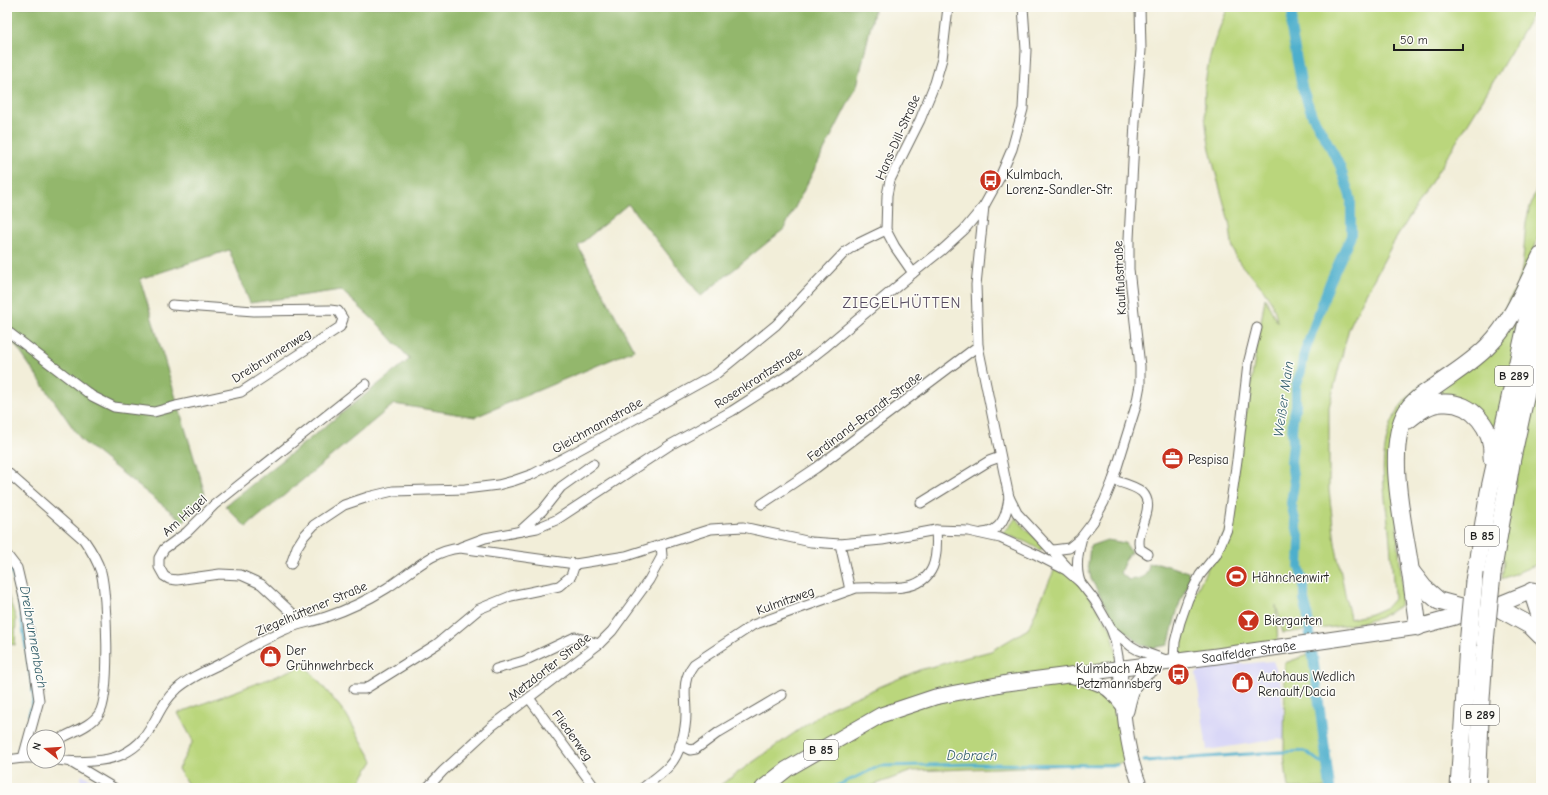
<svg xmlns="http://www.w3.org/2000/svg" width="1548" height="795" font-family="'Comic Neue',sans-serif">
<rect width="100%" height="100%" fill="#fdfcf7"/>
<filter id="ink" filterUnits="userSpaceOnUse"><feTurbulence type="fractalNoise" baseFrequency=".025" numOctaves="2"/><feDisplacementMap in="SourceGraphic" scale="8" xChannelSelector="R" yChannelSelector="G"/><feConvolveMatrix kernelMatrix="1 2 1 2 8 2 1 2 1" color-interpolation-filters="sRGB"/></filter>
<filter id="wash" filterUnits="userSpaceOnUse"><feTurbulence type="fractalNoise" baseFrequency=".012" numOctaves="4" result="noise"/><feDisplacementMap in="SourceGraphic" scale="16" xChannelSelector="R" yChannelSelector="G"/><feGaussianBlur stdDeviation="0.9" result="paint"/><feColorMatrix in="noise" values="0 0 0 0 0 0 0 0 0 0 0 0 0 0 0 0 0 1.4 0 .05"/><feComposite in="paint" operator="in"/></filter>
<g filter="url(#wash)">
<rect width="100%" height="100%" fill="#f2eed9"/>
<g fill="#d9d7f7">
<path d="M1273,661l7,18 6,59 -79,12 -11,-77 15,-6z"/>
<path d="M82,775l14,6 11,7h-29z"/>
</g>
<g fill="#bad67c" stroke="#6b794c">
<path d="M1228,7h309l-57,97 -88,141 -30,56 -13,27 -20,79v83l6,53 15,76 21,-5 16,-7 7,-8c-1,-23 -3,-46 -5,-69 -4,-34 -10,-62 -1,-96 15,-58 71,-60 102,-104 11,-16 23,-33 30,-52 4,-13 4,-40 6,-54 2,-16 10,-32 15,-47v49l-12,42 -31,60 -94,79 -7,122 5,54 -2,23c-8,3 -13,9 -21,12 -31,9 -64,11 -96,15l-7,-28 2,42 -104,13 5,-34 48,-97 38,-231 12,24c-1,-15 -10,-29 -20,-40 -6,-8 -15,-14 -20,-23 -7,-12 -5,-28 -9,-41 -14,-53 -32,-101 -19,-157 4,-19 12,-36 19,-54z"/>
<path d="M1524,301l-26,135 -11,-16 -60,-18z"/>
<path d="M1541,346v207l-1,10 -38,16 2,-19h-3z"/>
<path d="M1016,517l8,11 19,16v4l-3,2 -14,-8 -24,-9 8,-7z"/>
<path d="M1056,566l24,16 31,47 9,39 -46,9 33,11 18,32 8,43 -221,8 -46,17h-150l114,-80 89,-38 72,-19 37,-22z"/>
<path d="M7,593l9,25 -1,27 -8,-2z"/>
<path d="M1310,654l17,134h-39l-4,-33 1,-92z"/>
<path d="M305,665l41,49 27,47 -17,27h-166l-12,-19 15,-28 -15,-28z"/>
</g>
<g fill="#93b76c" stroke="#586a44">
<path d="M7,7h868l-18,79 -73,143 -83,67 -73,-92 -50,42 56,104 -159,67 -81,-13 -148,123 -21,-21 185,-147 -31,-34 -38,-35 -91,13 -21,-53 -89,29 65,215 -21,28 -102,-81 -75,-108z"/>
<path d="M1107,540l18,3 6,9 -6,8 -5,13 9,7c13,-2 18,-2 20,-16l9,-1 30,9 3,9c-14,19 -16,42 -23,64l-16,3 -10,-3 -26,-21 -25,-45 -3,-14 2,-19z"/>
</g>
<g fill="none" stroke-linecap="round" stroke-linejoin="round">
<g stroke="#4dafcc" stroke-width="3">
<path d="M7,564l5,6 7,33 15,95 -5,17"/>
<path d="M24,734l3,-11"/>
<path d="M1144,761c54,-3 108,-8 161,-10l23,17"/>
<path d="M832,788l48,-22 96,-2 141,1"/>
</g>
<path stroke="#4dafcc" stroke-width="10" d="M1293,7l-2,22 11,58 10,28 15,26 13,25 11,33v37l-21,46 -26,72 -3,17 -5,15v19l-3,14 -1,12 1,11 -2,20 3,22 -3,19 9,38 -1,26 5,16v17l3,11 23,177"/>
</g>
</g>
<g filter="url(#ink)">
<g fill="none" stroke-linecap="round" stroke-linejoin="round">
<defs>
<g id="street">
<path d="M1023,7l3,43 -3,59 -11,40 -12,28 -16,29 -8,79 2,61 31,151 8,16 52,56"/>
<path d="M913,273l-18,-26 -9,-17 1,-35 3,-15 30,-60 15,-37 7,-24 6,-52"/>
<path d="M7,331l85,65 22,11 40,5 22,-6 65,-14 99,-65 3,-8 -5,-8 -8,-1 -76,1 -82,-6"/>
<path d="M7,472l77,68c7,10 13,20 17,32 6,22 10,124 -2,142 -9,13 -28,18 -41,26"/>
<path d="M1113,480c9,3 22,6 29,12 16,16 -8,38 -2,57l8,5"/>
<path d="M921,503l68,-42 11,-4"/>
<path d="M762,504l54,-36 162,-122"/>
<path d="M520,531l22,-20 19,-24 32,-23"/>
<path d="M982,533c20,-1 25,-19 27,-36"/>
<path d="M840,544l10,46"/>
<path d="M461,547l24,-9 52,-10 19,-8 114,-75 62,-34 64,-41 28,-22 89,-75 29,-23 22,-20 20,-24"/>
<path d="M1053,550l16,-2 11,-9 13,-17 11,-20 9,-22 23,-74 4,-21v-19l-11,-97v-30l6,-117 6,-72 -1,-43"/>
<path d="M7,555l10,13 8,34 14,98 -16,58"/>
<path d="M291,564l6,-17 7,-11 10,-11 30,-20 24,-8 25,-6 72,-2 33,-4 15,-4 20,-7 40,-21 143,-79 60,-49 69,-73 12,-8 29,-14"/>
<path d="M1080,582c-5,-16 -2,-29 2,-45"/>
<path d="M303,623l-42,-39 -11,-5 -9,-4 -21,-1 -43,6 -8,-1 -5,-3 -5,-9v-9l5,-9 23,-17 27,-27 152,-121"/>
<path d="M1112,630l19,16 7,4 28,10"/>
<path d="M1174,660l1,-18 5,-20 8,-23 12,-24 16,-20 11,-26 10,-69 11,-96 9,-36"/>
<path d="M496,669l28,-8 51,-24 24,7"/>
<path d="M354,689h11l72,-45 42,-35 32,-13 48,-10 12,-10 4,-12"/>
<path d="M529,698l66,90"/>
<path d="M680,745l10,5 6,-1 23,-17 63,-37"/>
<path d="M7,760l16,-2h11"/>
<path d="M58,760c16,3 48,2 63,-5 35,-16 31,-44 56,-66 13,-12 31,-19 47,-27 22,-12 44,-26 67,-35 12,-4 24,-6 35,-10 21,-7 42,-17 61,-29 24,-15 43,-37 73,-40l115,16 51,-8 85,-27 32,-2 68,15 29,2 42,-4 54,-10 32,1 32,7 37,17 29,15 14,12 15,19 16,28 4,11 5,28"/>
<path d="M72,763l42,25"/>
<path d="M427,788l16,-17 49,-45 107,-82 13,-13 37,-51 13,-24 -1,-11"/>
<path d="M643,788c8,-7 19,-14 26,-22 11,-12 17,-35 17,-52 0,-19 -5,-33 8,-50l59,-39 103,-37c16,-1 32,1 47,-1 33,-4 35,-30 33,-57"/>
</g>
<g id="secondary">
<path d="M1120,668c3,40 6,83 21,120"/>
<path d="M1070,676c26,7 35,6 52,29"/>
<path d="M1127,711c6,-28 8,-33 33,-46"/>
</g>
<g id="primary">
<path id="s1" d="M763,788l24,-19 94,-54 54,-18 72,-14 210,-27 201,-29 77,-21 37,-15"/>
</g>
<g id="highway">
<path d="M1408,420c10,-8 21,-17 35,-17 30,-2 51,27 49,55"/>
<path d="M1410,570l14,18 15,13 37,10"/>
<path d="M1492,574l20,-116 29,-133"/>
<path d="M1474,581l15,-89 47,-211"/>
<path d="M1532,591l9,28"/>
<path d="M1495,606l36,20 10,10"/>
<path d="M1418,627c-3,-22 -6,-44 -9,-66 -6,-39 -24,-115 -2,-150 6,-11 19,-18 29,-25 18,-13 38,-25 53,-41 24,-25 37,-59 52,-89"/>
<path d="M1459,788l9,-143"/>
<path d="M1477,788l4,-89 4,-57"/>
</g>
</defs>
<use href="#street" stroke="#67665e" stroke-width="11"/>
<use href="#secondary" stroke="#67665e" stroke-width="15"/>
<use href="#primary" stroke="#67665e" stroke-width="17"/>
<use href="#highway" stroke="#67665e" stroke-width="19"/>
<use href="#street" stroke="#fff" stroke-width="9"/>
<use href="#secondary" stroke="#fff" stroke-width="13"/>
<use href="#primary" stroke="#fff" stroke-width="15"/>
<use href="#highway" stroke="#fff" stroke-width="17"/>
<defs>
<g id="highway-bridge">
<path d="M1485,642l7,-68"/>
<path d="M1468,645l6,-64"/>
</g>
</defs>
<use href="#highway-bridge" stroke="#67665e" stroke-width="19" stroke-linecap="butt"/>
<use href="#highway-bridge" stroke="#fff" stroke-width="17"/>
</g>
</g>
<defs>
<symbol id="bus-disc" viewBox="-11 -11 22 22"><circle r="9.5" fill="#c8321e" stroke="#fdfcf7"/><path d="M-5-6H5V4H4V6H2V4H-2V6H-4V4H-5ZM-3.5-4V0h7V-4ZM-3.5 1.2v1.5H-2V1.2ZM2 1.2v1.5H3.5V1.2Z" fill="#fff"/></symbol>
<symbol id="office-disc" viewBox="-11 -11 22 22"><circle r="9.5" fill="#c8321e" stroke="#fdfcf7"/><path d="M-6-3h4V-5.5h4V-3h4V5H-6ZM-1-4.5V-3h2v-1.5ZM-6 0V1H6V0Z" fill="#fff"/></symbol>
<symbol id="stadium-disc" viewBox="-11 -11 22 22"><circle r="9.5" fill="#c8321e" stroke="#fdfcf7"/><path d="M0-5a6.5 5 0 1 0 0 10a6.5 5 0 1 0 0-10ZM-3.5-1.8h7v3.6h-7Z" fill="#fff"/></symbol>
<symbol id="bar-disc" viewBox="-11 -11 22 22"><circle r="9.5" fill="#c8321e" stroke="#fdfcf7"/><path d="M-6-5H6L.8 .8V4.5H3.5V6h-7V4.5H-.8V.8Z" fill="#fff"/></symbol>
<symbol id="shop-disc" viewBox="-11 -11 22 22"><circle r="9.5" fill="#c8321e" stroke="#fdfcf7"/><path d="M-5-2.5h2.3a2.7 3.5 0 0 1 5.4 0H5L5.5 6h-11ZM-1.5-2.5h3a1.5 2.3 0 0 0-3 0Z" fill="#fff"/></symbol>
</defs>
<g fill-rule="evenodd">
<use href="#bus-disc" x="978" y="168" width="25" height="25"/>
<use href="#office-disc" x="1160" y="446" width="25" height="25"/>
<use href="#stadium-disc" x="1224" y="564" width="25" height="25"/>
<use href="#bar-disc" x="1236" y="608" width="25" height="25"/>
<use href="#shop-disc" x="258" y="644" width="25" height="25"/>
<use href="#bus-disc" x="1166" y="662" width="25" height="25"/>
<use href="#shop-disc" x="1230" y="670" width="25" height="25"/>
</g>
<g text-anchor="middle" stroke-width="3" stroke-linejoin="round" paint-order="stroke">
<g fill="#fdfcf7" stroke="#605f5e" stroke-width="1">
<rect x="1495" y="366" width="38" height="20" rx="3"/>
<rect x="1465" y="526" width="34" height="20" rx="3"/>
<rect x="1461" y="705" width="38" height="20" rx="3"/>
<rect x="804" y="740" width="34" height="20" rx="3"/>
</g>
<g font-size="12" font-weight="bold" fill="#1c1c1c">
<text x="1514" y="380">B 289</text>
<text x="1482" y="540">B 85</text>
<text x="1480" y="719">B 289</text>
<text x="821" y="754">B 85</text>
</g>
<g font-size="13" fill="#1c1c1c" stroke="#fdfcf7">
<text transform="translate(897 137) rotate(-66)" y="5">Hans-Dill-Straße</text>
<text transform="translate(1119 278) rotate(-93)" y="5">Kaulfußstraße</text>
<text transform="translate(271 355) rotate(-32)" y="5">Dreibrunnenweg</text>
<text transform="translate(758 377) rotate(-33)" y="5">Rosenkrantzstraße</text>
<text transform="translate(864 416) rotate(-37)" y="5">Ferdinand-Brandt-Straße</text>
<text transform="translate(597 425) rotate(-29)" y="5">Gleichmannstraße</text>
<text transform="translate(184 515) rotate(-42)" y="5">Am Hügel</text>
<text transform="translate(785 600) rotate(-20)" y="5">Kulmitzweg</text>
<text transform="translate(311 608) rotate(-23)" y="5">Ziegelhüttener Straße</text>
<text dy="5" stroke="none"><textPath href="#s1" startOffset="513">Saalfelder Straße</textPath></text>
<text transform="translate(549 666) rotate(-38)" y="5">Metzdorfer Straße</text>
<text transform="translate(573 735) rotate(54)" y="5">Fliederweg</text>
</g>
<g font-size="13" fill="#1c1c1c" stroke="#fdfcf7" text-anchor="start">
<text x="1006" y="179">Kulmbach,<tspan x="1006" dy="15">Lorenz-Sandler-Str.</tspan></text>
<text x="1188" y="464">Pespisa</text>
<text x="1252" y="582">Hähnchenwirt</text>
<text x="1264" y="625">Biergarten</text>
<text x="286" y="655">Der<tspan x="286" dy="15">Grühnwehrbeck</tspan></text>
<text x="1162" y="673" text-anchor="end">Kulmbach Abzw<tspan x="1162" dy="15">Petzmannsberg</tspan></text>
<text x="1258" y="681">Autohaus Wedlich<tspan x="1258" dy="15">Renault/Dacia</tspan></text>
</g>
<g font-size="14" font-style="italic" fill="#325e6b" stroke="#fdfcf7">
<text transform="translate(1283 399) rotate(-82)" y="5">Weißer Main</text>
<text transform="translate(34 637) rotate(80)" y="5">Dreibrunnenbach</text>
<text x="972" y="760">Dobrach</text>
</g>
<g font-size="15" letter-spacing="1" fill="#554a5e" stroke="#fdfcf7">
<text x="902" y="308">ZIEGELHÜTTEN</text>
</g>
</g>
<rect width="1548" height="795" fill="none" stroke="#fdfcf7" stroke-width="24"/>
<g transform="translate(46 749) rotate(287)"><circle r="19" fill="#fdfcf7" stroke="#a3a29f"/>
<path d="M0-3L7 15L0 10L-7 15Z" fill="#c8321e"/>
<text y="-6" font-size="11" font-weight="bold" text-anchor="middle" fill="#1c1c1c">N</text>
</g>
<path d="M1394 44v6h69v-6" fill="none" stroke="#1c1c1c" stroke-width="2"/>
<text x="1400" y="44" font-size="12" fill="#1c1c1c" stroke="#fdfcf7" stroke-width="3" paint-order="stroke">50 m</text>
</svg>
